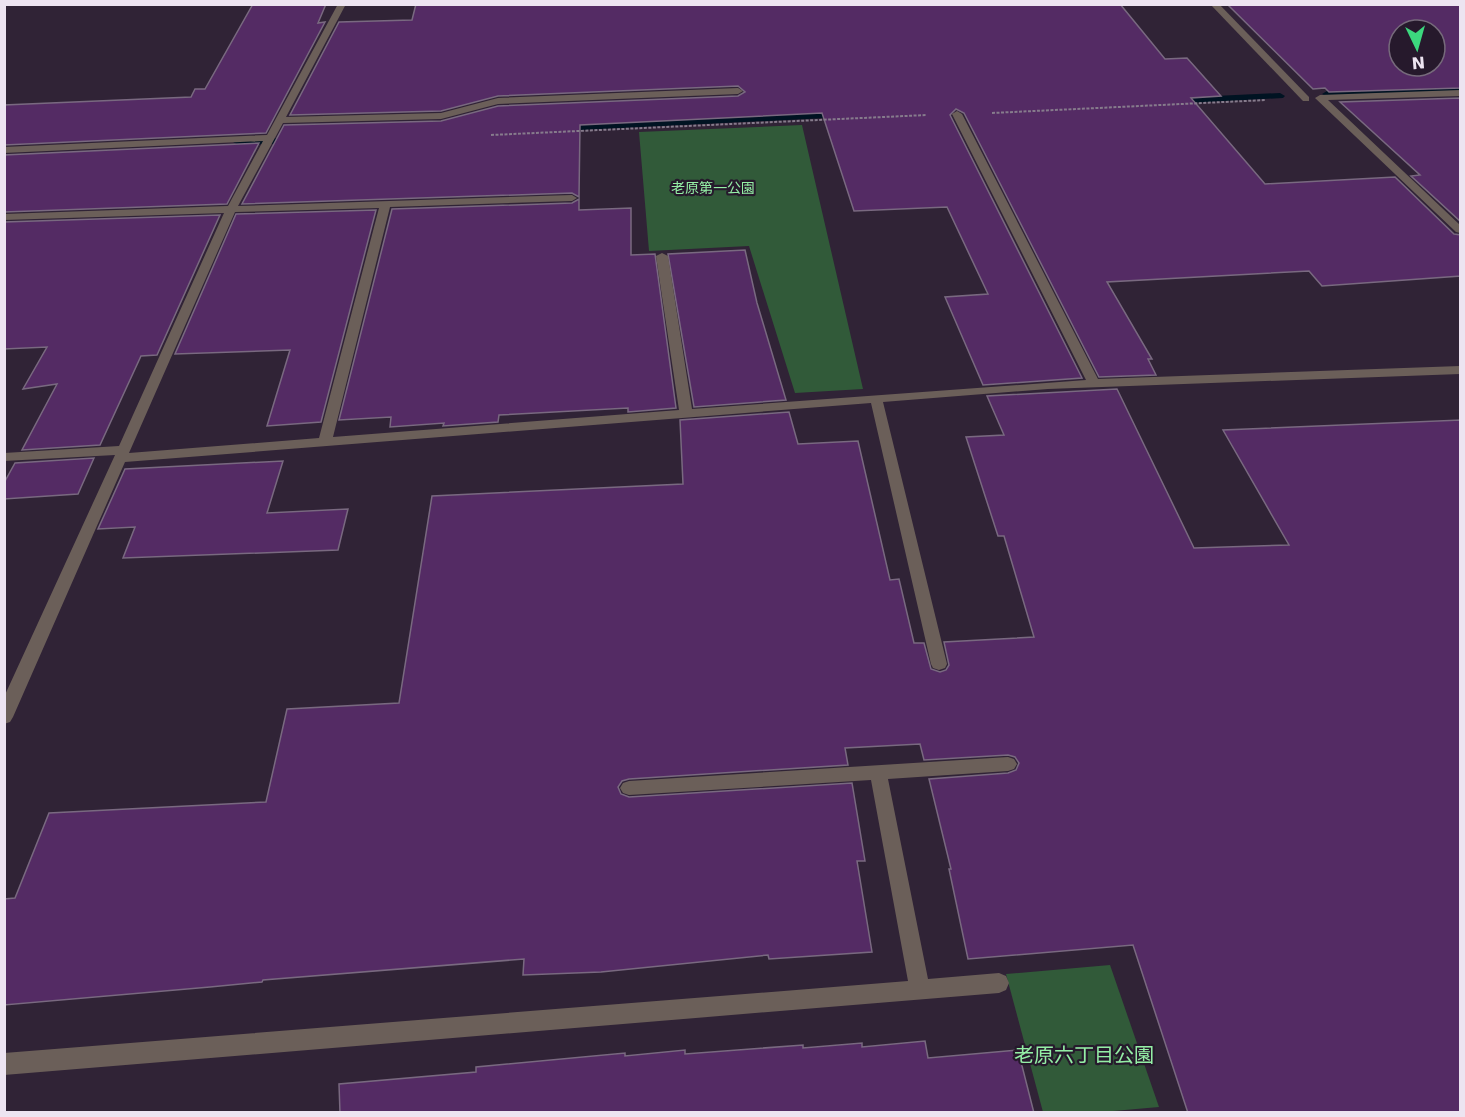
<svg xmlns="http://www.w3.org/2000/svg" width="1465" height="1117" font-family="'DejaVu Sans','Noto Sans JP',sans-serif">
<rect width="100%" height="100%" fill="#302336"/>
<g fill="#315a39">
<path d="M802,125l61,264 -68,4 -46,-147 -100,5 -10,-119z"/>
<path d="M1110,965l49,142 -57,5h-59l-37,-138z"/>
</g>
<g fill="none" stroke-linecap="round" stroke-linejoin="round">
<g fill="#001322" fill-rule="evenodd">
<path d="M1460,85v6l-133,6 -5,-3 5,-3z"/>
<path d="M1280,93l5,3 -2,2 -110,6 -5,-3 5,-3z"/>
<path d="M844,112l3,1v4l-285,14 -5,-3 5,-3z"/>
<path d="M295,138l3,1v4l-60,2 -5,-3 5,-3z"/>
</g>
</g>
<g fill="#542b64" stroke="#796980" stroke-width="1.5" fill-rule="evenodd">
<path d="M253,4h73l-8,19 7,-1 -59,111 -262,12v-40l187,-8 4,-8h10z"/>
<path d="M416,4h704l45,55 22,-1 34,38 -30,2 74,86 130,-7 59,57 7,1v41l-139,10 -13,-15 -202,11 45,77h-4l8,16 -57,2 -135,-264 -8,-4 -6,6 132,263 -99,7 -38,-88 43,-3 -41,-87 -93,4 -32,-98 -242,12 -1,72 -7,-4 -330,11 42,-79 157,-4 57,-15 240,-10 7,-4 -7,-6 -240,10 -57,15 -151,4 49,-93 73,-2z"/>
<path d="M1227,4h234v84l-132,4 -4,-4 -12,1zM1399,30h36v36h-36z"/>
<path d="M1461,98v124l-50,-46 9,-1 -80,-73z"/>
<path d="M259,143l-32,61 -223,8v-57z"/>
<path d="M579,199v11l52,-2v47l24,-1 21,154 -48,4v-4l-129,7 -1,7 -55,4 1,-3 -54,4 1,-10 -52,3 53,-211 180,-6z"/>
<path d="M376,210l-55,212 -54,4 23,-76 -115,4 61,-140z"/>
<path d="M220,215l-63,140 -16,1 -41,89 -78,5 35,-66 -34,5 24,-42 -43,2v-127z"/>
<path d="M745,250l12,53 29,97 -92,7 -26,-153z"/>
<path d="M1117,389l77,159 95,-3 -66,-115 238,-10v693h-273l-55,-168 -165,14 -19,-90h2l-22,-90 79,-6 8,-3 3,-7 -4,-6 -7,-2 -84,5 -4,-16 -75,4 3,17 -219,14 -7,2 -4,6 3,7 8,3 223,-14 13,78h-8l15,91 -103,7 -1,-4 -167,17 -78,3 1,-16 -261,21 -1,2 -52,5 -206,18v-106l11,-1 34,-85 217,-11 21,-93 112,-6 33,-207 251,-12 -3,-64 109,-8 9,32 60,-3 32,139 9,-1 15,64h10l7,26 9,3 6,-2 3,-5 -5,-23 90,-5 -30,-101h-6l-32,-99 38,-2 -17,-39z"/>
<path d="M94,458l-16,36 -74,5v-16l11,-20z"/>
<path d="M283,461l-16,52 81,-4 -10,41 -215,8 12,-31 -37,2 27,-60z"/>
<path d="M925,1041l3,17 90,-8 16,63h-694l-1,-29 137,-12v-5l149,-14v3l60,-6v4l118,-9v3l59,-5v4z"/>
</g>
<g fill="none" stroke-linecap="round" stroke-linejoin="round">
<g stroke="#867b8c" stroke-width="2" stroke-dasharray="3 1.5" stroke-linecap="butt">
<path d="M992,113l274,-13"/>
<path d="M491,135l436,-20"/>
</g>
<g fill="#6b5f59" fill-rule="evenodd">
<path d="M338,4h8l-60,113 155,-4 57,-15 240,-10 5,3 -5,3 -240,10 -57,15 -158,4 -45,83 334,-11 5,3 -5,3 -182,6 -57,230 346,-27 -23,-154 6,-3 6,3 24,153 394,-29 -134,-266 5,-3 5,3 136,265 362,-13v8l-412,15 -165,13 64,262 -2,4 -6,2 -6,-2 -2,-4 -60,-261 -746,59 -112,255 -3,5 -6,2v-27l111,-242 -111,6v-8l115,-7 105,-233 -220,7v-6l224,-8 35,-65 -259,12v-6l263,-12zM379,208l-60,230 -190,15 106,-241z"/>
<path d="M1210,4h9l90,93v4h-6z"/>
<path d="M1460,90v6l-132,4 132,125v8l-4,-1 -141,-134 5,-3z"/>
<path d="M1008,757l6,2 3,5 -3,5 -6,2 -120,8 40,200 71,-6 7,3 3,7 -3,7 -7,3 -995,82v-22l904,-72 -37,-201 -242,15 -6,-2 -3,-5 3,-5 6,-2z"/>
</g>
</g>
<g text-anchor="middle" stroke-width="4.5" stroke-linejoin="round" paint-order="stroke">
<g font-size="14" fill="#94eea5" stroke="#26192c">
<text x="713" y="193">老原第一公園</text>
</g>
<g font-size="20" fill="#94eea5" stroke="#26192c">
<text x="1084" y="1062">老原六丁目公園</text>
</g>
</g>
<rect width="1465" height="1117" fill="none" stroke="#ede4f1" stroke-width="12"/>
<g transform="translate(1417 48) rotate(175)"><circle r="28" fill="#26192c" stroke="#766a7b" stroke-width="1.5"/>
<path d="M0-4.5L10 22L0 15L-10 22Z" fill="#3cd77e"/>
<text y="-9" font-size="16" font-weight="bold" text-anchor="middle" fill="#ede4f1">N</text>
</g>
</svg>
